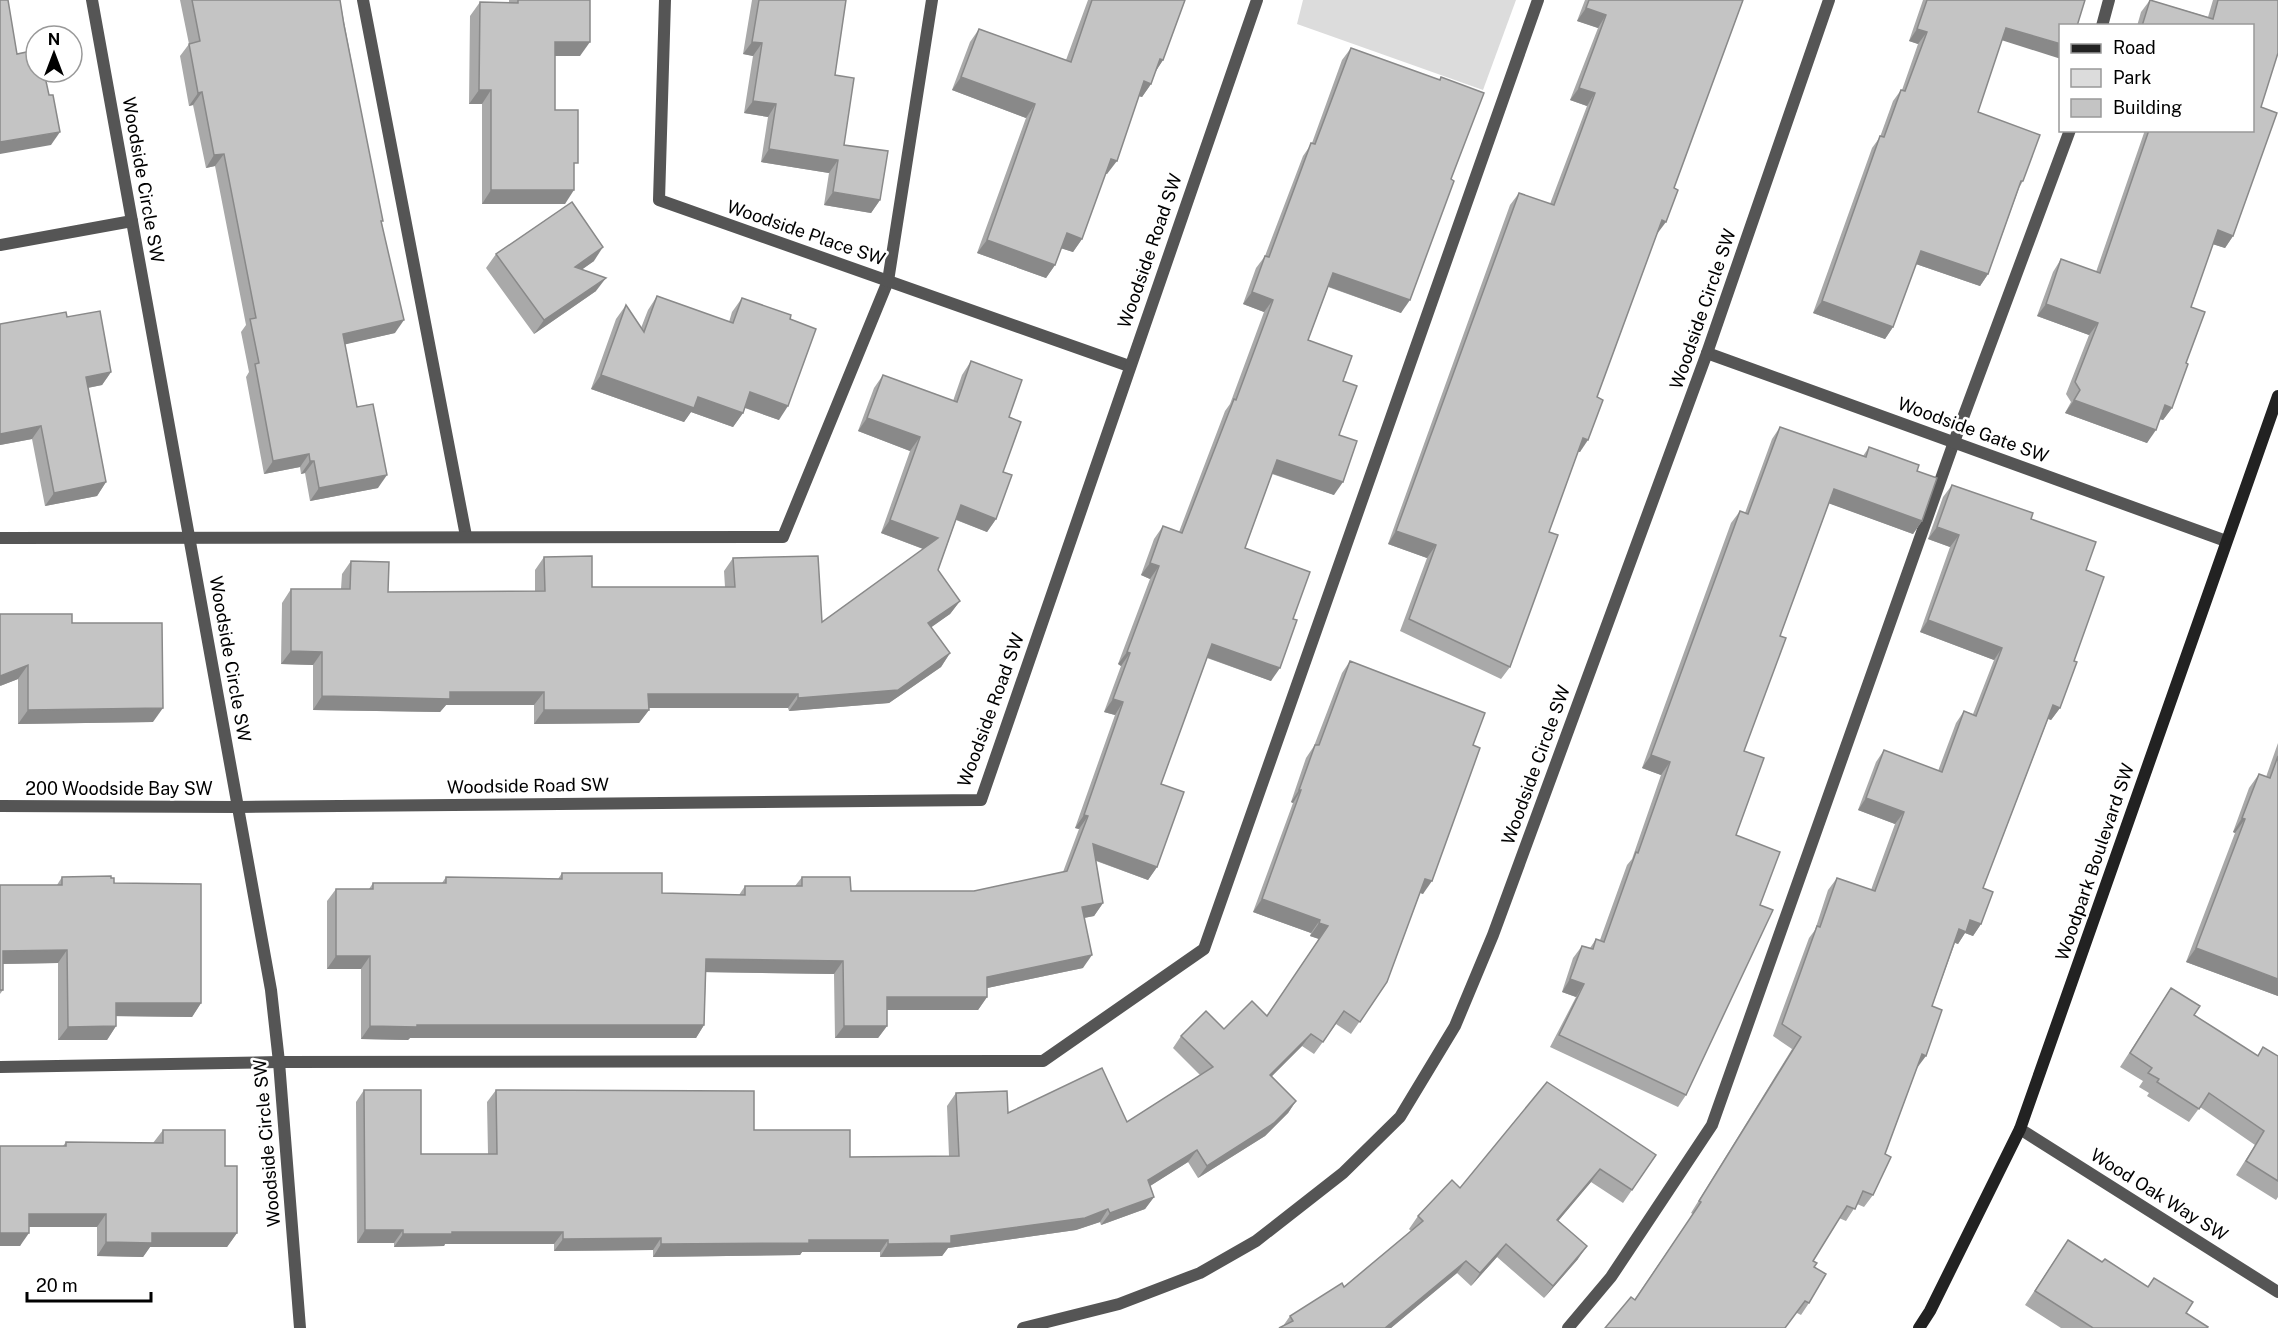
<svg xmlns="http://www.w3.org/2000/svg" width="2278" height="1328" font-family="'Public Sans',sans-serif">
<rect width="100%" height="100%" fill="#fff"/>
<path fill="#dcdcdc" d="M1303,0h213l-33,90 -186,-66z"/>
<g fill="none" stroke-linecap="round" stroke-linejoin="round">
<g stroke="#555" stroke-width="12">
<path d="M363,0l103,536"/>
<path d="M2102,26l7,-26"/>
<path d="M0,538l783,-1 105,-256 44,-281"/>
<path d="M0,1067l279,-5 764,-1 161,-112 334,-949"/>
<path d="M1568,1328l43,-51 101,-152 242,-683 116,-312"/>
</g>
<g stroke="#555" stroke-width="12">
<path d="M92,0l179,990 8,72 21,266"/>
<path d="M665,0l-6,200 470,166"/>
<path d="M0,245l132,-24"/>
<path d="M1707,353l519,188"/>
<path d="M0,806l238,1 743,-7 276,-800"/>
<path d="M2020,1129l258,163"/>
<path d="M1023,1328l96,-24 81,-31 56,-32 87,-68 57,-56 55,-91 38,-91 214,-582 122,-353"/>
</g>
<path stroke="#222" stroke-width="12" d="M1919,1328l11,-17 90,-182 258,-733"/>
</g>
<g fill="#a9a9a9">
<path d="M180,0h160l42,223 13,110 -50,11 12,63 21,81 -68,13 -5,-28 -4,1 -1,-7 -36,7 -18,-97 3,-5 -8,-40 5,-7 -31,-159 -9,2 -13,-63 -4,1 -9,-50 9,-12z"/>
<path d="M509,0h81l-10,56h-25v54l19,58 -9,36h-83v-100h-13l1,-88 10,-14h29z"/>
<path d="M752,0h94l-11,75 9,70 36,55 -9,13 -47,-8 5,-32 -68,-11 7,-45 -24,-4 9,-57 -10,-2z"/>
<path d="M1088,0h97l-22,60 -8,12 -4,12 -9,13 -3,-1 -32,78h-2l-23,65 -9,13 -12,-4 -6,17 -9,13 -69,-25 49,-135 -74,-28 18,-48 9,-13 87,31z"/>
<path d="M1585,0h158l-146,397 -17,55h-2l-29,80 -39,135 -9,12 -101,-48 27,-73 -39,-14 122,-339 9,-12 31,11 37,-98 -17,-6 28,-72 -21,-7z"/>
<path d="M1923,0h162l-84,41 -23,71 45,69 -4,7 -31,86 -8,12 -64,-22 -23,63 -8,12 -72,-26 59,-165 8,-11 13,-36 8,-11h1l16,-46 -9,-3z"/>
<path d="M2150,0l58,17 5,-17h65l-17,107 -28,129 -8,12 -12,-4 -22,63 -5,56 -14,45 -9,12 -3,-1 -13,24 -82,-30 6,-11 -5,-8 23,-59 -52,-19 16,-44 8,-13 35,13 49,-142h108v-104h-116l4,-14z"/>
<path d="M1351,48l88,32 2,-3 -40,236 -73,-26 -20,53 35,41 -9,114 -62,-21 -27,74 48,71 -22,62 -64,-23 -46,126 -4,83 -9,13 -52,-19 7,42 -9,13 -10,2 -1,50 -96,20v9l-9,13h-91v16l-9,12h-43l-1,-64 -128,-2 -2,53 -8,13h-286l-2,2 -47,-1v-70h-34v-68l9,-12h33l4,-6h69l4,-6 112,2 4,-6 100,20 77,2 6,-9h50l7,-9 49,14h123l89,-19 16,-43 -4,-1 40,-113 -11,-3 17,-46 -3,-2 32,-85 -9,-4 13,-36 9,-13 16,6 46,-121 5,-7 34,-92 -21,-8 13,-36 9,-12 38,-100 9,-13 30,-83z"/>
<path d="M496,254l98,7 -12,8 14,22 -62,43 -48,-66z"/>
<path d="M657,296l72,26 3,-10 10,-14 48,21 -11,101 -34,-12 -2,5 -10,14 -42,-15 -7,10 -93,-33 25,-70 10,-14 15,23 7,-18z"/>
<path d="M67,317l44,55 -9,13 -14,3 18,94 -9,14 -52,10 -13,-67 -32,6v-121z"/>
<path d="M971,361l38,56 -6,55 -7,47 -9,13 -31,-12 -18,50 22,31 -10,13 -19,13 19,26 -9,14 -52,36 -100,8 -1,-3h-139v2l-10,13 -105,1v-19h-88l-6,7 -127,-2v-45l-32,-1 1,-61 9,-14h50l1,-15 9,-13 37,31 147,-1v-21l9,-13 48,30h133l-1,-16 9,-13 89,64 101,-73 -42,-16 29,-82 -52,-20 16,-43 9,-13 70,26 9,-26z"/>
<path d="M1780,427l83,29 6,-9 48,24 5,50 -9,13 -84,-31 -49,133 -36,115 -8,84 -50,260 -8,12 -128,-60 26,-50 -14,-5 11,-34 9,-12 8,2 6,-9 4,1 27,-75 5,-6 29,-84 -19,-7 89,-245 9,-12 5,2 27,-74z"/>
<path d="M1952,485l79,34 55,51 -12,91 -14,47 -9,12 -3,-1 -65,169 -2,36 -8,12 -8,-3 -7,11 -3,-1 -23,63 -15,62 -32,86 -12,41 -9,12 -7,-3 -11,17 -7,-3 -26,43 1,6 -5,36 -8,12 -4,-2 -163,-13 59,-86 -2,-1 101,-164 -19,-13 36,-98 6,-8 13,-40 9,-12 34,12 24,-66 -37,-14 18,-48 8,-12 54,21 18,-48 8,-12 9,3 21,-54 -74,-28 30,-85 -22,-8 15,-42z"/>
<path d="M72,623l81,99 -135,2v-45l-18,7z"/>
<path d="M1350,661l123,84 -50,149 -3,-1 -33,89 -36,52 -15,-10 -22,30 -12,-8 -30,30 24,25 -8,12 -23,23 -67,42 -10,-16 -38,24 4,11 -9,12 -44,16 -1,-3 -24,8 -128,18 -6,8 -62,1v-5h-78l-2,3 -147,2v-7l-99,1v-7h-109l-1,2 -50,1v-4h-37l-1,-141 8,-12 57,64h67l-1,-52 9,-12 258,40 96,27 99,-1 -2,-50 9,-13 52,20 119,9 73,-47 -27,-27 8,-12 43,-7 43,-13 52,-77 -9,-3 1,-3 -58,-21 40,-109 -2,-1 15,-44 8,-12 28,-73z"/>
<path d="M2278,743v253l-92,-34 49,-129 -2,-1 16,-44 10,-14 7,3z"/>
<path d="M62,877l49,1 90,125 -9,14 -76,-1v10l-9,14h-49v-77l-55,1v26l-3,4v-109h57z"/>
<path d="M2171,988l23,27 63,41 6,-9 15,9v141l-2,3 -40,-25 19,-30 -55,-38 -11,15 -42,-26 2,-3 -10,-6 4,-6 -23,-14z"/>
<path d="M163,1130l62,36 12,67 -10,14h-77l-7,10 -46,-1v-29h-68l-9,19h-20v-100h63l3,-4 87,1z"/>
<path d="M1656,1155l-33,48 -32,-21 -33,39 20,38 -34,39 -47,-41 -26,29 -14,-13 -66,55h-112l4,-2 7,-10 54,-29 67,-56 -2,-2 9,-13 42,-28z"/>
<path d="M2068,1240l34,22 46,25 6,-9 32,35 21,15h-146l-36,-23z"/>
</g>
<g fill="#898989">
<path d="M1586,8l20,7 -8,13 -21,-7z"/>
<path d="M2006,28l55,16v15l-63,-20z"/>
<path d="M1917,29l10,3 -9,12 -9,-3z"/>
<path d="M555,42h35l-10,14h-35z"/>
<path d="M752,42l10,1 -9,13 -10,-2z"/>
<path d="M1160,59l3,1 -9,14z"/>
<path d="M961,77l74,27 -9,14 -74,-28z"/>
<path d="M1144,81l7,3 -9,13 -7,-2z"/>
<path d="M1579,88l16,5 -8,13 -17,-6z"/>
<path d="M479,90h12l-9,14h-13z"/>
<path d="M202,92l-9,13 -4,1 9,-13z"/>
<path d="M753,101l23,3 -8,13 -24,-4z"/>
<path d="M60,132l-9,13 -51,9v-12z"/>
<path d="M769,149l69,11 -9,13 -68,-11z"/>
<path d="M224,154l-9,12 -9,2 8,-13z"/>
<path d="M1111,159l6,2 -10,13 -6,-2z"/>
<path d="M491,190h83l-9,14h-83z"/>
<path d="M833,192l47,8 -9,13 -47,-8z"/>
<path d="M1662,220l4,2 -9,12 -4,-1z"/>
<path d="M2218,230l15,6 -8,12 -16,-5z"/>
<path d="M1067,233l15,6 -9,13 -16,-5z"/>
<path d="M987,240l68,25 -9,13 -69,-25z"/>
<path d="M603,247l-9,14 -28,20 9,-14z"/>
<path d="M1921,251l67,23 -8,12 -67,-23z"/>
<path d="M1333,273l77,27 -9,13 -77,-28z"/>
<path d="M606,278l-10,13 -62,43 10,-14z"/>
<path d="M1252,292l21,8 -9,12 -21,-8z"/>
<path d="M1822,301l71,26 -8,12 -72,-26z"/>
<path d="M2046,304l52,19 -9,12 -52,-19z"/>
<path d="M404,320l-9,13 -61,14 9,-13z"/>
<path d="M111,372l-9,13 -26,5 10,-13z"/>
<path d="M601,375l97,22 45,16 -10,14 -42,-15 -7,10 -93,-33z"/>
<path d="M750,392l38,14 -9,14 -39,-14z"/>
<path d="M2074,400l82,30 -9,13 -82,-30z"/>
<path d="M2165,405l7,3 -9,12 -7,-2z"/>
<path d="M867,418l53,19 -10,14 -52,-20z"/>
<path d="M41,426l-9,13 -32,6v-11z"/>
<path d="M1583,438l5,2 -8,12 -5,-1z"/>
<path d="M309,454l-9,13 -36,7 9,-13z"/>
<path d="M1277,460l66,22 -9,13 -66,-23z"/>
<path d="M310,461h4l-9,12 -4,1z"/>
<path d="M387,475l-9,13 -68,13 9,-13z"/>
<path d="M106,482l-9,14 -52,10 9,-13z"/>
<path d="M1834,489l88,32 -9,13 -88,-32z"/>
<path d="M961,505l35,14 -9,13 -35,-14z"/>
<path d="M890,520l48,18 -9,13 -48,-18z"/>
<path d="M1937,527l22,8 -9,12 -22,-8z"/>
<path d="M1396,531l40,14 -9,13 -39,-14z"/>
<path d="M1150,563l9,3 -9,13 -9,-4z"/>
<path d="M960,601l-10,13 -31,22 9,-13z"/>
<path d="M1928,620l74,28 -8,12 -74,-28z"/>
<path d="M1212,644l68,24 -9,13 -68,-25z"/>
<path d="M291,651l31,1 -9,13 -32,-1z"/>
<path d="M1127,652l3,1 -9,13 -3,-2z"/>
<path d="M950,653l-9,14 -52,36 -100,8 9,-13z"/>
<path d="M28,665l-10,14 -18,7v-10z"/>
<path d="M450,692h94l-10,13h-88l-6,7 -127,-2 9,-14z"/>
<path d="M648,694h150l-10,14h-149z"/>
<path d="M1113,699l10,3 -8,13 -11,-3z"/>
<path d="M2053,705l7,3 -9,12 -7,-3z"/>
<path d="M163,708l-10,14 -135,2 10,-14z"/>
<path d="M544,710h105l-10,13 -105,1z"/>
<path d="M1651,755l19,7 -9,13 -19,-7z"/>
<path d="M1299,790h2l-8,13 -2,-1z"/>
<path d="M1866,798l38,14 -9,12 -37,-14z"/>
<path d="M1084,815l4,1 -9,13 -4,-1z"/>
<path d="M2242,818l3,1 -10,14 -2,-1z"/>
<path d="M1093,844l64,23 -9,13 -64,-24z"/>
<path d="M1425,879l7,2 -9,13 -7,-3z"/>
<path d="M1262,899l58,21 -9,13 -58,-21z"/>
<path d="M1103,903l-9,13 -21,4 9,-13z"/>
<path d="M1970,920l11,4 -8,12 -8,-3 -7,11 -7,-3 8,-12z"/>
<path d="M1319,923l9,3 -9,13 -9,-3z"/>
<path d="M2196,948l82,31v17l-92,-34z"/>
<path d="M67,950l-9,13 -58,1 3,-13z"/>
<path d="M1092,955l-9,13 -105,22 9,-13z"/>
<path d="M336,956h34l-9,13h-34z"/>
<path d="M706,959l137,2 -9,13 -137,-2z"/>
<path d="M1570,979l14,5 -8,13 -14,-5z"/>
<path d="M887,997h100l-9,13h-100z"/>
<path d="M116,1003h85l-9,14 -86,-1z"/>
<path d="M417,1025h287l-8,13h-286l-2,2 -47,-1 9,-13z"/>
<path d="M116,1026l-9,14h-49l10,-13z"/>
<path d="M844,1026h43l-9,12h-43z"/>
<path d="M1311,1034l-9,12 -41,41 9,-12z"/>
<path d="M1922,1054l4,2 -9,12z"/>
<path d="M1296,1101l-8,12 -23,23 -67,42 9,-12z"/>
<path d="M1197,1150l-9,12 -49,31 9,-13z"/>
<path d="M1600,1169l-9,13 -43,51 9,-13z"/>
<path d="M1154,1197l-9,12 -44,16 9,-12z"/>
<path d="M1108,1209l-8,13 -24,8 -128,18 -6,8 -62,1 8,-13 63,-8z"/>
<path d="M29,1214h77l-9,13h-78z"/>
<path d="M365,1230h38l-9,13h-37z"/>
<path d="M452,1232h111l-9,12h-109l-1,2 -50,1 9,-13z"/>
<path d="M0,1233h29l-9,13h-20z"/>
<path d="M152,1233h85l-10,14h-77l-7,10 -46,-1 9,-14z"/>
<path d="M661,1238l-8,12 -99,1 9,-12z"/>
<path d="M809,1240h79l-8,12h-78l-2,3 -147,2 8,-13z"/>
<path d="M1506,1244l-9,13 -26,29 9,-13z"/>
<path d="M1587,1246l-9,13 -34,39 9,-12z"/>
<path d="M1466,1261l-9,12 -66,55h-6z"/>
</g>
<g fill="#c4c4c4" stroke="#898989" stroke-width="1.5">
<path d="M0,0h8l9,54 19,-4v22h8l5,23h4l7,37 -60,10z"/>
<path d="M192,0h148l4,25 39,196h-2l23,99 -61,14 14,73 16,-3 14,71 -68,13 -5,-27h-4l-1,-7 -36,7 -18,-97 4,-1 -9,-44 6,-1 -32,-164 -10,1 -12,-63 -4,1 -9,-49 11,-3z"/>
<path d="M518,0h72v42h-35v68h23v53h-4v27h-83v-100h-12l1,-88 38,1z"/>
<path d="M759,0h87l-11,75 19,3 -10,67 44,6 -8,49 -47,-8 5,-32 -69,-11 7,-45 -23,-3 9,-58 -10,-1z"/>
<path d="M1092,0h93l-22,60 -3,-1 -9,25 -7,-3 -27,80 -6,-2 -29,80 -15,-6 -12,32 -68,-25 48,-136 -74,-27 18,-48 92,33z"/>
<path d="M1589,0h154l-69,188 4,2 -12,32 -4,-2 -65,177 6,3 -15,40 -5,-2 -34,94 9,3 -48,132 -101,-48 27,-74 -40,-14 123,-338 35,12 41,-112 -16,-5 27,-73 -20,-7z"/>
<path d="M1927,0h158l-8,26h-16v18l-55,-16 -28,84 62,23 -17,46h-2l-33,93 -67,-23 -28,76 -71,-26 58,-165 4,1 17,-47 4,1 22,-59 -10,-3z"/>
<path d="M2150,0l63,19 5,-19h60v53l-17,54 16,6 -44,123 -15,-6 -27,77 14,5 -19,51 2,1 -16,44 -7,-3 -9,25 -82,-30 6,-10 -5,-8 23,-59 -52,-19 15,-45 39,14 49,-143h104v-104h-111z"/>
<path d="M1351,48l89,32 1,-3 43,16 -33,86 3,2 -44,119 -77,-27 -25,67 44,16 -9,25 14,5 -18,49 18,6 -14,41 -66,-22 -32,88 65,24 -17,47 4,1 -17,48 -68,-24 -51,140 23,8 -27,75 -64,-23 10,59 -21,4 10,48 -105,22v20h-100v29h-43l-1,-65 -137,-2 -2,66h-287v2l-47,-1v-70h-34v-67h37v-6h73v-6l116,2v-6h100v20l83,2v-9h57v-9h48l1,14h123l93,-20 21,-55 -4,-1 39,-113 -10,-3 17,-46 -3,-1 32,-86 -9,-3 13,-37 19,7 52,-134 2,1 37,-100 -21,-8 13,-36 4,1 42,-114 4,1z"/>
<path d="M572,202l31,45 -28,20 31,11 -62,42 -48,-66z"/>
<path d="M657,296l76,27 9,-25 49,17 -1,4 26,10 -28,77 -38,-14 -7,21 -45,-16 -4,11 -93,-33 25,-70 18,27z"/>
<path d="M100,311l11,61 -25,5 20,105 -52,11 -13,-67 -41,8v-110l66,-12 1,5z"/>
<path d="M971,361l51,19 -13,37 12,5 -18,50 9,3 -16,44 -35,-14 -23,65 22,31 -32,22 22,30 -52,37 -100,8v-4h-150l1,16h-105v-18h-94v7l-128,-3v-44l-31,-1v-62h59l1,-28 38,1 -1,30 157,-1 -1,-34 48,-1v31h143l-2,-29 85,-2 4,66 116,-84 -48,-18 30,-83 -53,-19 16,-43 74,27z"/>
<path d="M1780,427l86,30 3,-10 50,18 -2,6 20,7 -15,43 -88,-32 -54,147 6,2 -42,113 20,7 -28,77 44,17 -20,53 13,5 -87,185 -127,-60 25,-51 -14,-5 12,-33 11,3 3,-10 8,3 32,-90 2,1 32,-91 -19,-7 89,-244 8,3z"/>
<path d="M1952,485l81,28 -2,6 65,23 -10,28 18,7 -30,84 3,1 -17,46 -7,-3 -70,183 10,4 -12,32 -11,-4 -4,12 -7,-3 -27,77 10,4 -16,46 -4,-2 -37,100 6,3 -18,38 -10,-4 -8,18 -8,-3 -34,55 4,2 -3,4 12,7 -17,29 -4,-2 -20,27h-180l26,-31 4,3 66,-98 -2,-1 102,-164 -19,-13 35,-98 3,1 17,-49 38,13 29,-79 -38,-14 18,-48 58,22 22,-61 12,5 26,-68 -74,-28 31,-85 -22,-8z"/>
<path d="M0,614h72v9h90l1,85 -135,2v-45l-28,11z"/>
<path d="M1350,661l135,52 -12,32 7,3 -48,133 -7,-2 -38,103 -27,40 -16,-11 -21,31 -12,-8 -41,41 26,26 -22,22 -67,43 -10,-16 -49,30 6,17 -44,16 -2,-4 -23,9 -134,18v7l-63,1v-4h-79v3l-148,1v-6l-98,1v-7h-111v2h-49v-4h-38l-1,-140h57v64h76l-1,-64 258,1v39h96v27l109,-1 -3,-63 51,-2 1,22 94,-45 25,54 86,-55 -32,-31 25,-25 18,18 28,-28 15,15 61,-90 -9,-3 1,-3 -58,-21 39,-109h-2l16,-45h4z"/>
<path d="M2278,756v223l-82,-31 49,-129 -3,-1 17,-44 11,4z"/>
<path d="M111,876v2h3v5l87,1v119h-85v23l-48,1 -1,-77 -64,1v39h-3v-105h62v-8z"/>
<path d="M2171,988l29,18 -6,9 33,21 31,20 5,-9 15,9v125l-32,-20 18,-30 -55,-38 -10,16 -42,-27 2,-3 -11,-6 4,-5 -22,-15z"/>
<path d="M1547,1082l109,73 -24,35 -32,-21 -43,51 30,26 -34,40 -47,-42 -26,29 -14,-12 -81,67h-106l14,-7 -3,-5 52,-33 2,4 79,-66 -5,-5 34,-36 8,8z"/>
<path d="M163,1130h62v36h12v67h-85v10l-46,-1v-28h-77v19h-29v-87h66v-4l97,1z"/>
<path d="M2068,1240l34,22 3,-3 43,28 6,-9 39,24 -7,11 22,14 -1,1h-114l-58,-37z"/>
</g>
<g text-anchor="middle" stroke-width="5" stroke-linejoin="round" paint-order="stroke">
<g font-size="18" fill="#000" stroke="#fff">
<text transform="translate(143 180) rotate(80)" y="6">Woodside Circle SW</text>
<text transform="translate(806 233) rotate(19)" y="6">Woodside Place SW</text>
<text transform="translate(1150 251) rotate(-71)" y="6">Woodside Road SW</text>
<text transform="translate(1703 309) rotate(-71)" y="6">Woodside Circle SW</text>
<text transform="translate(1973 430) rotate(20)" y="6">Woodside Gate SW</text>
<text transform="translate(230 659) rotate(80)" y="6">Woodside Circle SW</text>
<text transform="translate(991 710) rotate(-70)" y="6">Woodside Road SW</text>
<text transform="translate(1536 765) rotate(-70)" y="6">Woodside Circle SW</text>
<text transform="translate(528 786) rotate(-1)" y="6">Woodside Road SW</text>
<text x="119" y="795">200 Woodside Bay SW</text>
<text transform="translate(2095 862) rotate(-71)" y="6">Woodpark Boulevard SW</text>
<text transform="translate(267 1143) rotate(-95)" y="6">Woodside Circle SW</text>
<text transform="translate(2159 1195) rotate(32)" y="6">Wood Oak Way SW</text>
</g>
</g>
<rect x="2059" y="24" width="195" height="108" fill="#ffffff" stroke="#999999" stroke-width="1.5"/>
<rect x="2071" y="44" width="30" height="9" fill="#222222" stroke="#999999" stroke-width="1.5"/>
<text x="2113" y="54" font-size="18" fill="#000000">Road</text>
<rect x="2071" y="69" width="30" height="18" fill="#dcdcdc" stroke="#999999" stroke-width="1.5"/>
<text x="2113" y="84" font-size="18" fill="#000000">Park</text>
<rect x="2071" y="99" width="30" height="18" fill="#c4c4c4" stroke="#999999" stroke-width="1.5"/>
<text x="2113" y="114" font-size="18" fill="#000000">Building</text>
<g transform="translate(54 54)"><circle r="28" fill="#ffffff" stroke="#999999" stroke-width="1.5"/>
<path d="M0-4.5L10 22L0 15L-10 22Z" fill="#000000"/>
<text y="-9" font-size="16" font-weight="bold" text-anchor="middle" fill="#000000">N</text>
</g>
<path d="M27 1292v9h124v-9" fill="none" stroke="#000000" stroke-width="3"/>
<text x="36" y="1292" font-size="18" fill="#000000" stroke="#ffffff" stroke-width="4.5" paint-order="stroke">20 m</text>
</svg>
